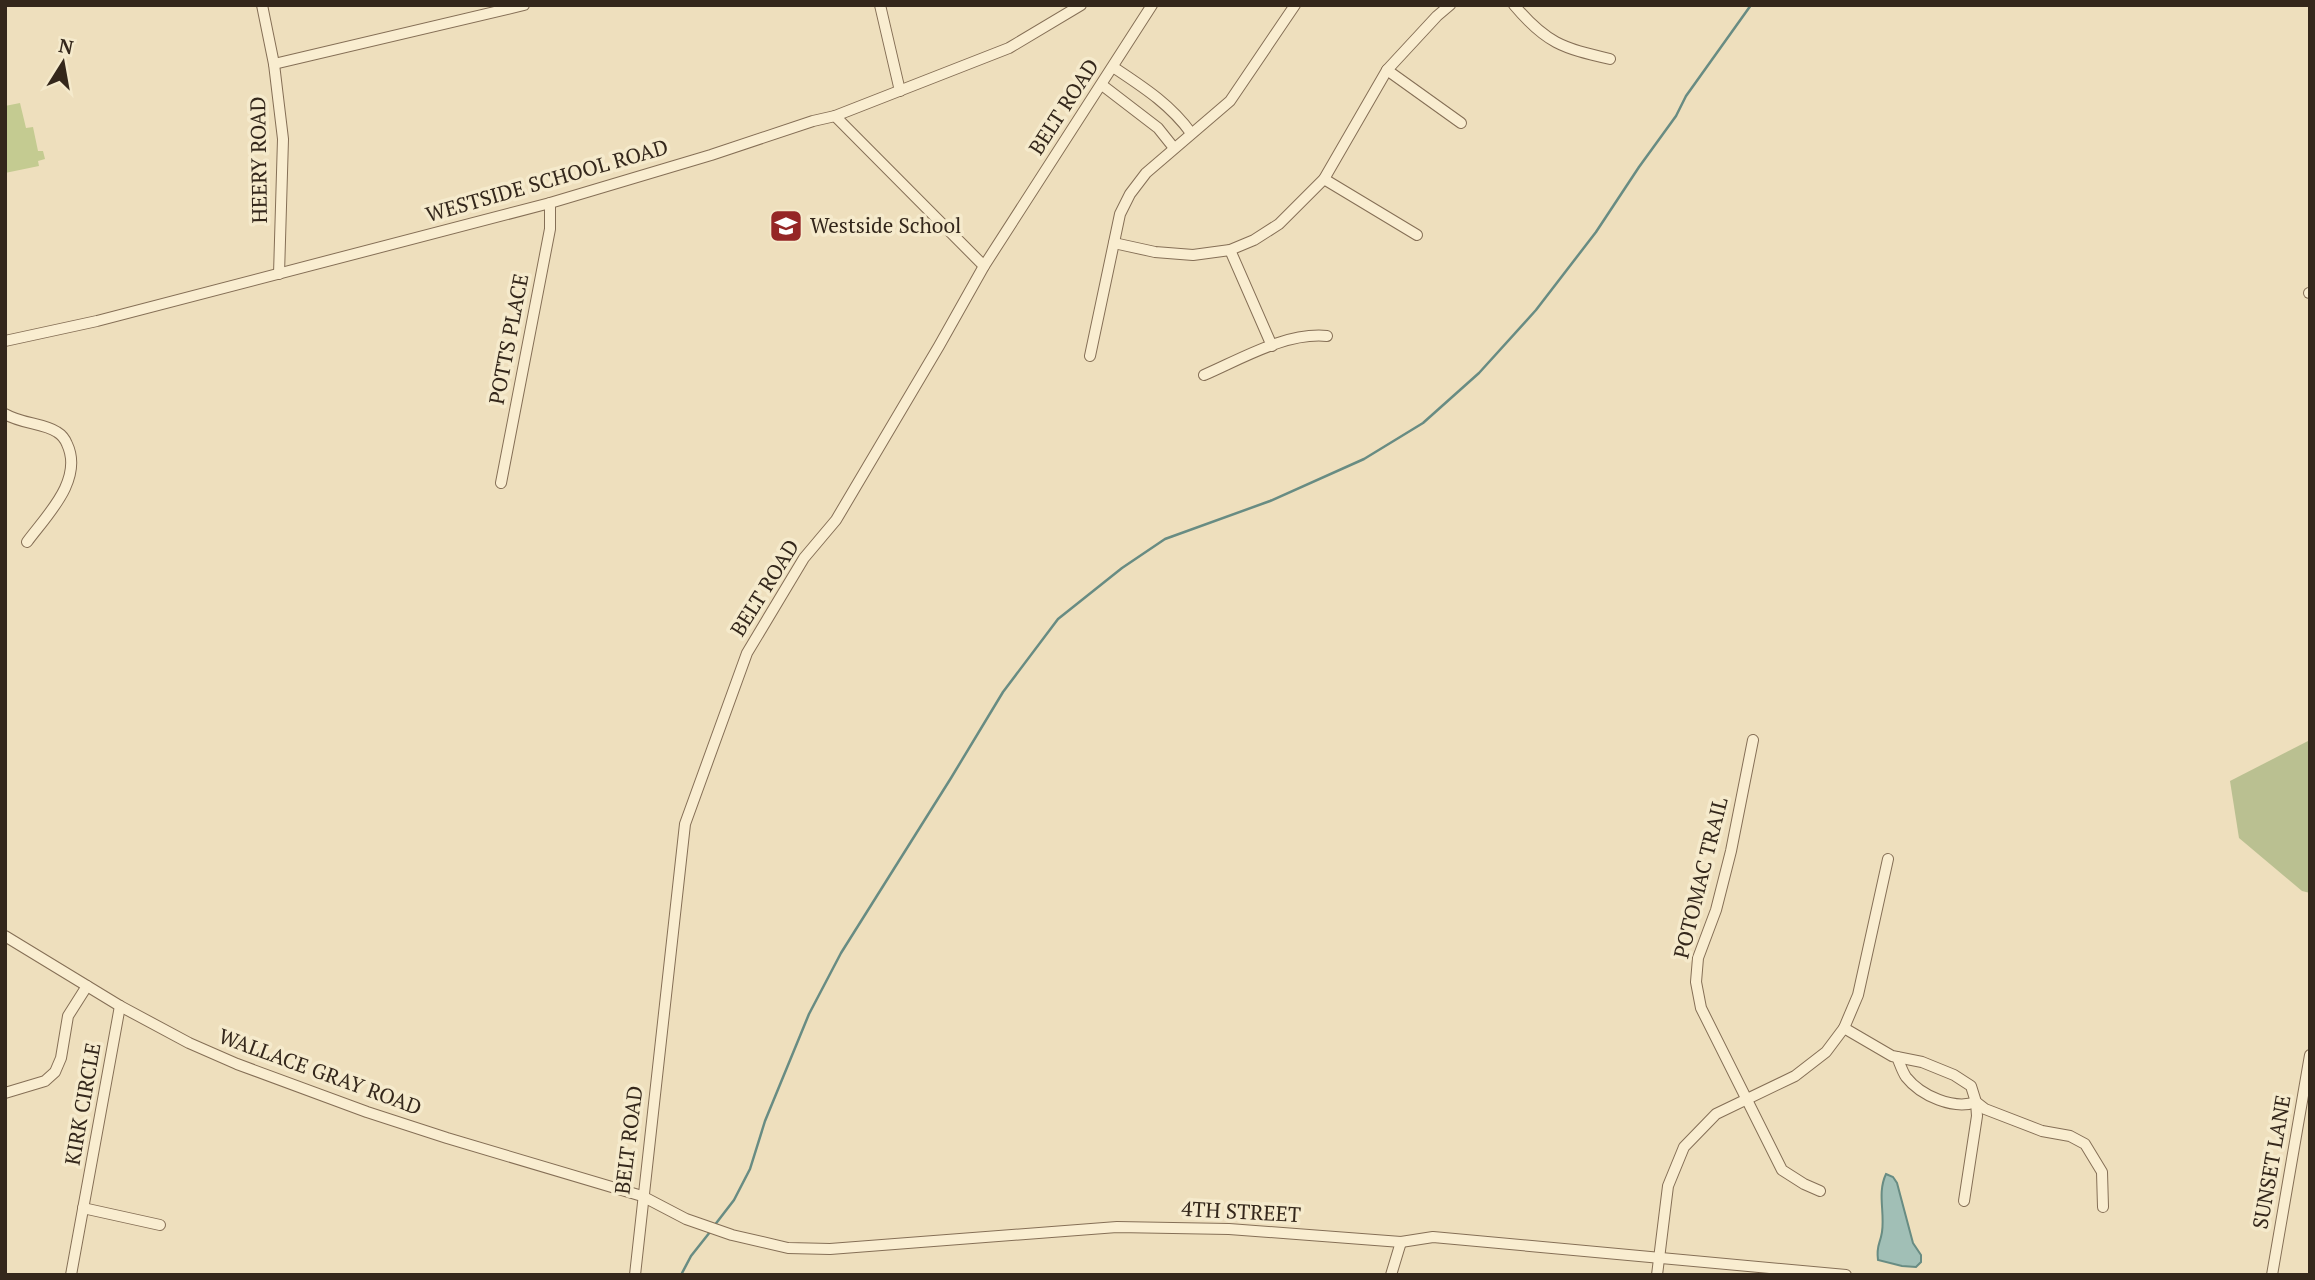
<svg xmlns="http://www.w3.org/2000/svg" width="2315" height="1280" font-family="'PT Serif',serif">
<rect width="100%" height="100%" fill="#eedfbd"/>
<path fill="#c4cb91" d="M20,103l6,25 7,-1 5,24h5l2,8 -7,2 1,5 -34,7v-67z"/>
<path fill="#bac091" d="M2310,740v153l-8,-2 -63,-53 -9,-57z"/>
<path fill="#a1bfb6" stroke="#688c83" stroke-width="2" d="M1886,1174l7,3 4,6 16,60 8,12v7l-5,5 -14,-1 -24,-6c-2,-15 2,-15 4,-28 3,-20 -5,-39 4,-58z"/>
<g fill="none" stroke-linecap="round" stroke-linejoin="round">
<g stroke="#688c83" stroke-width="2.5">
<path d="M714,1226l20,-26 16,-31 15,-48 44,-107 32,-61 110,-175 52,-86 55,-73 64,-51 43,-29 105,-38 94,-42 59,-36 56,-50 57,-63 60,-78 43,-65 37,-51 10,-20 65,-91"/>
<path d="M681,1275l10,-19 19,-24"/>
</g>
<defs>
<g id="minor">
<path d="M262,5l12,59 9,75 -4,135"/>
<path d="M880,5l20,86"/>
<path d="M1514,5c32,38 48,43 96,54"/>
<path d="M274,64l250,-59"/>
<path d="M1113,67c30,20 57,37 78,66"/>
<path d="M1387,70l74,53"/>
<path d="M1102,85l56,43 16,20"/>
<path d="M835,116l149,150"/>
<path d="M1324,179l93,56"/>
<path d="M1114,243l41,9 38,3 37,-5 24,-10 25,-16 45,-45 63,-109 50,-54 13,-11"/>
<path d="M1230,250l42,96"/>
<path d="M2309,293h1"/>
<path d="M5,341l92,-20 453,-118 161,-48 102,-34 22,-5 174,-68 72,-43"/>
<path d="M1090,356l30,-142 10,-20 16,-21 84,-72 65,-96"/>
<path d="M1204,375c37,-16 82,-43 123,-39"/>
<path d="M5,414c17,10 38,9 52,18 5,3 8,7 10,12 17,36 -21,72 -40,98"/>
<path d="M501,483l49,-254v-26"/>
<path d="M1753,740l-22,111 -15,59 -18,48 -2,24 5,26 81,162 22,14 16,7"/>
<path d="M5,936l115,70 69,37 48,21 130,48 80,26 195,58 44,23 46,16 56,13 42,1 287,-22 112,2 172,13 32,-5 413,38"/>
<path d="M1844,1028l48,28 30,6 32,13 17,11 5,16 9,7 57,22 28,5 15,8 17,28 1,35"/>
<path d="M1897,1057c3,7 5,14 9,20 15,19 48,33 70,25"/>
<path d="M5,1093l40,-12 10,-9 6,-14 7,-42 19,-30"/>
<path d="M1964,1201l13,-85 -1,-14"/>
<path d="M83,1208l77,17"/>
<path d="M71,1275l49,-269"/>
<path d="M635,1275l50,-451 62,-171 57,-95 32,-38 103,-174 45,-80 168,-261"/>
<path d="M1391,1275l10,-33"/>
<path d="M1657,1275l11,-89 16,-39 32,-33 79,-38 31,-24 18,-24 14,-33 30,-136"/>
<path d="M2272,1275l38,-220"/>
</g>
</defs>
<use href="#minor" stroke="#856f56" stroke-width="12"/>
<use href="#minor" stroke="#f9edd0" stroke-width="10"/>
</g>
<defs>
<symbol id="school-square" viewBox="-11 -11 22 22"><rect x="-9" y="-9" width="18" height="18" rx="4" fill="#952626" stroke="#f5eacc"/><path d="M0-5L7-2L0 1L-7-2ZM-4 1L0 2.5L4 1V4Q0 6-4 4Z" fill="#fff"/></symbol>
</defs>
<g fill-rule="evenodd">
<use href="#school-square" x="767" y="207" width="38" height="38"/>
</g>
<g text-anchor="middle" stroke-width="7" stroke-linejoin="round" paint-order="stroke">
<g font-size="21" fill="#34271b" stroke="#f5eacc">
<text transform="translate(1064 107) rotate(-57)" y="7">BELT ROAD</text>
<text transform="translate(259 160) rotate(-91)" y="7">HEERY ROAD</text>
<text transform="translate(547 181) rotate(-16)" y="7">WESTSIDE SCHOOL ROAD</text>
<text transform="translate(509 339) rotate(-79)" y="7">POTTS PLACE</text>
<text transform="translate(765 588) rotate(-58)" y="7">BELT ROAD</text>
<text transform="translate(1701 878) rotate(-76)" y="7">POTOMAC TRAIL</text>
<text transform="translate(320 1072) rotate(20)" y="7">WALLACE GRAY ROAD</text>
<text transform="translate(83 1104) rotate(-80)" y="7">KIRK CIRCLE</text>
<text transform="translate(629 1140) rotate(-83)" y="7">BELT ROAD</text>
<text transform="translate(2272 1162) rotate(-80)" y="7">SUNSET LANE</text>
<text transform="translate(1241 1212) rotate(3)" y="7">4TH STREET</text>
</g>
<g font-size="21" fill="#34271b" stroke="#f5eacc" text-anchor="start">
<text x="810" y="233">Westside School</text>
</g>
</g>
<rect width="2315" height="1280" fill="none" stroke="#34271b" stroke-width="14"/>
<g transform="translate(63 63) rotate(11)" stroke="#f5eacc" stroke-width="5" paint-order="stroke">
<path d="M0-5L12 26L0 18L-12 26Z" fill="#34271b"/>
<text y="-10" font-size="19" font-weight="bold" text-anchor="middle" fill="#34271b">N</text>
</g>
</svg>
